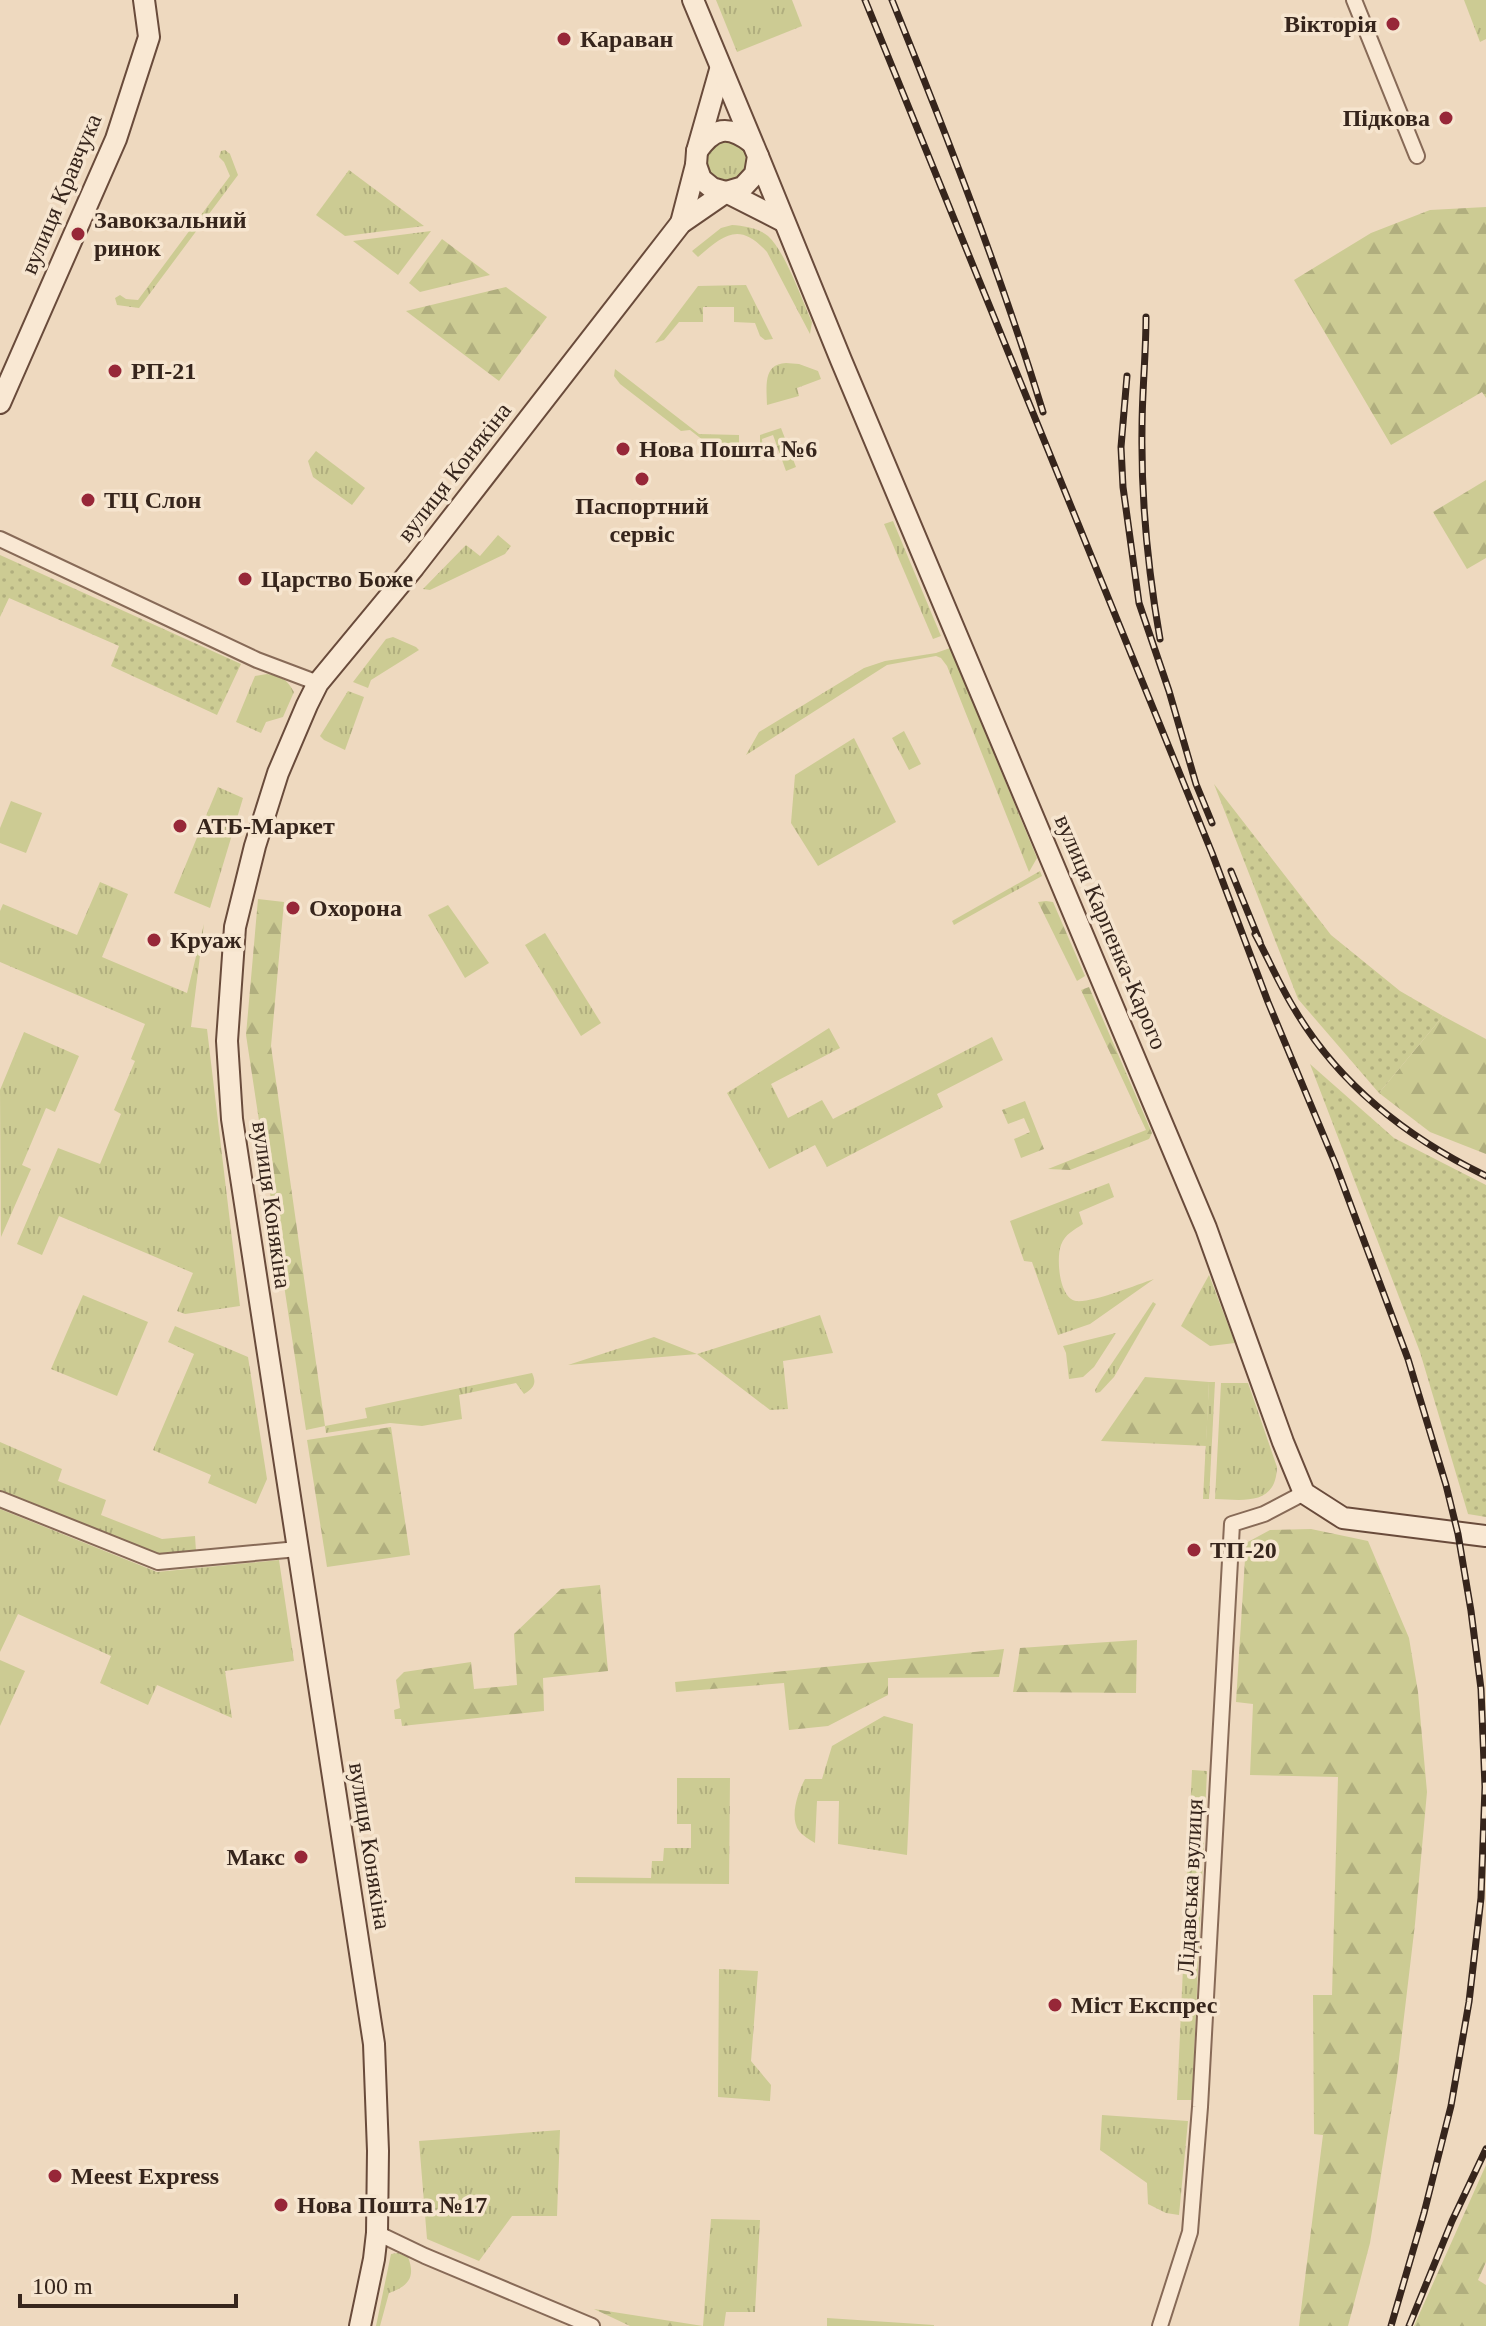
<svg xmlns="http://www.w3.org/2000/svg" width="1486" height="2326" font-family="Georgia,serif">
<defs>
<pattern id="grass-tufts" width="24" height="20" patternUnits="userSpaceOnUse" patternTransform="scale(2)"><rect width="24" height="20" fill="#cccb93"/><path d="M3 7l-1-3M5 7V3M7 7l1-3M15 17l-1-3M17 17v-4M19 17l1-3" fill="none" stroke="#b0ae7e"/></pattern>
<pattern id="forest-firs" width="22" height="20" patternUnits="userSpaceOnUse" patternTransform="scale(2)"><rect width="22" height="20" fill="#cccb93"/><path d="M5 1l3.5 6h-7zM16 11l3.5 6h-7z" fill="#b0ae7e"/></pattern>
<pattern id="park-dots" width="8" height="8" patternUnits="userSpaceOnUse" patternTransform="scale(2)"><rect width="8" height="8" fill="#cccb93"/><path d="M2 2h.1M6 6h.1" fill="none" stroke="#b0ae7e" stroke-width="1.8" stroke-linecap="round"/></pattern>
</defs>
<rect width="100%" height="100%" fill="#eed9bf"/>
<g fill="url(#grass-tufts)">
<path d="M716,0h76l10,26 -65,26z"/>
<path d="M1464,0h22v39l-6,3z"/>
<path d="M724,138l23,12c1,4 3,9 2,13 -4,23 -42,25 -44,0 0,-5 2,-9 2,-14z"/>
<path d="M225,150l5,4 8,21 -99,133 -22,-3 -2,-7 5,-3 6,4 12,1 92,-124 -6,-14 -5,-5 2,-6z"/>
<path d="M349,170l75,56 -79,10 -29,-21z"/>
<path d="M732,225c12,1 27,3 36,11 17,15 34,64 44,86l-2,12 -43,-82c-28,-31 -43,-17 -69,5l-6,-6 29,-23z"/>
<path d="M431,231l-33,44 -45,-34z"/>
<path d="M746,285l27,54 -8,1 -5,-4 -5,-13 -21,-1v-15h-31v15h-24l-15,18 -9,3 43,-57z"/>
<path d="M786,363l13,1 19,7 3,8 -24,9 2,8 -32,9c0,-17 -5,-41 19,-42z"/>
<path d="M615,369l84,65 40,1v13h21v-13l21,-7 15,39 -10,4 -13,-36 -11,4 1,12 -36,8 -37,-29 -9,1 -61,-47 -6,-8z"/>
<path d="M316,451l49,37 -13,17 -39,-28 -5,-16z"/>
<path d="M893,521l48,115 -8,3 -49,-115z"/>
<path d="M498,535l13,11 -6,8 -75,36 -7,-1 43,-44 14,11z"/>
<path d="M393,637l23,10 3,3 -48,30 -3,8 -15,-6 33,-43z"/>
<path d="M950,648l87,210 -8,14 -82,-206 -6,-8 -5,-2 -49,9 -141,90 13,-23 105,-64 21,-7 51,-8z"/>
<path d="M267,674c14,2 20,5 27,18l-11,25 -17,5 -5,11 -25,-11 19,-46z"/>
<path d="M348,691l16,6 -19,53 -21,-10 -4,-4z"/>
<path d="M904,731l17,33 -12,6 -17,-32z"/>
<path d="M854,738l42,84 -78,44 -27,-43 4,-48z"/>
<path d="M218,787l25,11 -33,110 -36,-15z"/>
<path d="M1040,871l2,5 -88,49 -2,-4z"/>
<path d="M100,882l28,12 -26,63 85,36 17,-69 -13,103 16,2 33,277 -55,8 -8,-3 16,-38 -134,-57 -17,39 -25,-11 41,-96 42,16 21,-50 -7,-4 21,-49 -4,-2 14,-35 -145,-62v-51l3,-7 74,31z"/>
<path d="M448,905l41,58 -24,15 -37,-63z"/>
<path d="M545,933l56,90 -20,13 -56,-91z"/>
<path d="M829,1028l11,20 -69,36 17,34 34,-18 11,19 159,-82 11,23 -66,34 6,13 -116,60 -12,-22 -46,24 -42,-76z"/>
<path d="M24,1032l55,24 -24,56 -9,-4 -24,57 9,4 -30,68 -1,-147z"/>
<path d="M1109,1183l5,14 -35,15 4,12c-9,6 -18,10 -22,21 -5,13 -2,53 15,56 16,2 60,-16 78,-22l-64,45 -32,11 -26,-73 -8,-1 -14,-40z"/>
<path d="M1209,1275l26,68 -25,3 -29,-20z"/>
<path d="M83,1295l65,27 -31,74 -66,-27z"/>
<path d="M1153,1302l3,2 -42,73 -14,15 -4,1 -1,-3 5,-9z"/>
<path d="M820,1315l13,38 -50,8 5,48 -18,1 -73,-56 -129,11 86,-28 43,17z"/>
<path d="M175,1326l73,31 19,122 -11,25 -48,-21 3,-8 -58,-25 41,-96 -26,-12z"/>
<path d="M1116,1333l-22,34 -11,10 -14,2 -3,-26 -3,-7z"/>
<path d="M532,1373c5,10 2,15 -8,21l-8,-11 -57,12 3,24 -40,7 -32,-3 -64,10 -1,-7 42,-8 -2,-10z"/>
<path d="M1209,1382h6l-6,117h-6z"/>
<path d="M1221,1383h27l29,84c-1,39 -33,33 -62,32z"/>
<path d="M0,1442l62,27 -4,12 48,19 -5,15 61,24 33,-3 1,15 -37,3 -159,-64z"/>
<path d="M0,1509l157,63 122,-12 15,101 -69,10 7,47 -75,-33 -9,20 -48,-22 11,-27 -93,-42 -18,38z"/>
<path d="M0,1660l25,11 -25,55z"/>
<path d="M884,1716l29,8 -6,131 -69,-11 1,-43h-22l-2,42c-5,-3 -13,-8 -16,-12 -10,-14 -1,-39 6,-52h17l10,-33z"/>
<path d="M1192,1770l15,1 -15,329h-15z"/>
<path d="M677,1778h53l-1,106 -154,-1v-6l76,1 1,-17h11l1,-13h27v-24h-14z"/>
<path d="M719,1969l39,2 -7,90 20,24 -1,16 -52,-4z"/>
<path d="M1102,2115l86,6 -9,94 -13,-2 -18,-9 -1,-21 -47,-33z"/>
<path d="M560,2130l-3,86h-45l-33,45 -52,-22 -8,-98z"/>
<path d="M711,2219l49,1 -5,92h-29l-2,14h-21z"/>
<path d="M398,2253l10,4c8,21 0,29 -19,36l-9,33h-4l15,-72z"/>
<path d="M827,2318l107,7v1h-107z"/>
</g>
<g fill="url(#forest-firs)">
<path d="M1486,207v191l-4,-6 -91,53 -97,-165 77,-47 59,-23z"/>
<path d="M442,239l48,36 -70,17 -11,-9z"/>
<path d="M506,287l41,30 -48,64 -93,-70z"/>
<path d="M1486,480v78l-19,11 -34,-57z"/>
<path d="M258,899l26,3 -13,144 54,380 -19,4 -60,-395z"/>
<path d="M1046,901l7,1 32,74 -8,5 -39,-79z"/>
<path d="M1089,987l63,146 -3,6 -79,31 -22,-1 98,-39 -65,-140z"/>
<path d="M1443,1016l43,23v115l-56,-22 -51,-39z"/>
<path d="M1025,1101l19,48 -23,9 -7,-19 16,-7 -6,-14 -16,6 -6,-14z"/>
<path d="M1145,1377l64,5 -3,64 -105,-5z"/>
<path d="M391,1427l19,128 -83,12 -20,-127z"/>
<path d="M1311,1529l57,12 41,97 9,54 9,100 -12,132 -18,152 -27,167 -22,83h-49l24,-191 -9,-1 -1,-139h19l6,-218 -88,-2 3,-71 -17,-2 10,-159 24,-13z"/>
<path d="M600,1585l8,86 -65,7 1,33 -142,15 -1,-7h-6l-1,-9 6,-2 -4,-28 8,-8 67,-10 3,27 43,-4 -3,-51 47,-45z"/>
<path d="M1137,1640l-1,53 -123,-1 7,-44z"/>
<path d="M1004,1649l-5,28 -111,1v17l-60,31 -39,4 -5,-47 -108,9 -1,-10z"/>
<path d="M1486,2165v97l-8,18 8,5v41h-72z"/>
<path d="M594,2309l109,17h-73z"/>
</g>
<g fill="url(#park-dots)">
<path d="M0,555l241,109 -24,51 -106,-49 8,-20 -110,-48 -9,19z"/>
<path d="M1214,784l117,151 69,56 43,25 -64,77 -81,-94z"/>
<path d="M1310,1064l84,74 92,47v332l-18,-3 -48,-162z"/>
</g>
<path fill="#cccb93" d="M11,801l31,12 -16,40 -26,-10v-15z"/>
<g fill="none" stroke-linecap="round" stroke-linejoin="round">
<defs>
<g id="street">
<path d="M1354,0l63,156"/>
<path d="M0,539l257,121 61,23"/>
<path d="M0,1499l158,63 140,-13"/>
<path d="M377,2233l48,23 167,70"/>
<path d="M1160,2326l30,-94 10,-125 32,-583 32,-10 40,-21"/>
</g>
<g id="secondary">
<path d="M697,151c17,-24 31,-26 54,-9"/>
<path d="M758,156l83,204 365,868 77,214 21,51 39,25 143,18"/>
<path d="M696,165l5,14 11,9 14,4 57,29"/>
<path d="M681,223l15,-58 1,-14 23,-81"/>
<path d="M0,403l116,-264 33,-102 -5,-37"/>
<path d="M360,2326l14,-67 3,-26 1,-82 -4,-107 -142,-925 -5,-78 8,-114 20,-81 23,-73 29,-68 11,-22 96,-116 267,-344 45,-31 17,-5 12,-13 3,-18 -65,-156"/>
</g>
</defs>
<use href="#street" stroke="#876a57" stroke-width="18"/>
<use href="#secondary" stroke="#694b3b" stroke-width="24"/>
<use href="#street" stroke="#f9e8d3" stroke-width="14"/>
<use href="#secondary" stroke="#f9e8d3" stroke-width="20"/>
<defs>
<g id="rail">
<path d="M865,0l347,853 56,149 67,161 73,196 38,126 12,49 13,77 10,78 4,98 -4,111 -12,104 -18,104 -27,107 -33,113"/>
<path d="M892,0c55,136 108,272 151,412"/>
<path d="M1146,317c0,38 -4,75 -4,112 -1,70 6,141 18,210"/>
<path d="M1127,376l-6,71 2,40 16,116 30,88 27,93 16,39"/>
<path d="M1231,871l29,71"/>
<path d="M1255,934c14,26 25,52 40,76 45,76 113,128 191,166"/>
<path d="M1409,2326l43,-105 34,-72"/>
</g>
</defs>
<use href="#rail" stroke="#36251c" stroke-width="7"/>
<use href="#rail" stroke="#f6e5cf" stroke-width="4" stroke-dasharray="12" stroke-linecap="butt"/>
</g>
<g fill="#972738" stroke="#f6e5cf" stroke-width="3">
<circle cx="1393" cy="24" r="8"/>
<circle cx="564" cy="39" r="8"/>
<circle cx="1446" cy="118" r="8"/>
<circle cx="78" cy="234" r="8"/>
<circle cx="115" cy="371" r="8"/>
<circle cx="623" cy="449" r="8"/>
<circle cx="642" cy="479" r="8"/>
<circle cx="88" cy="500" r="8"/>
<circle cx="245" cy="579" r="8"/>
<circle cx="180" cy="826" r="8"/>
<circle cx="293" cy="908" r="8"/>
<circle cx="154" cy="940" r="8"/>
<circle cx="1194" cy="1550" r="8"/>
<circle cx="301" cy="1857" r="8"/>
<circle cx="1055" cy="2005" r="8"/>
<circle cx="55" cy="2176" r="8"/>
<circle cx="281" cy="2205" r="8"/>
</g>
<g text-anchor="middle" stroke-width="7" stroke-linejoin="round" paint-order="stroke">
<g font-size="24" font-weight="bold" fill="#36251c" stroke="#f6e5cf" text-anchor="start">
<text x="1377" y="32" text-anchor="end">Вікторія</text>
<text x="580" y="47">Караван</text>
<text x="1430" y="126" text-anchor="end">Підкова</text>
<text x="94" y="228">Завокзальний<tspan x="94" dy="28">ринок</tspan></text>
<text x="131" y="379">РП-21</text>
<text x="639" y="457">Нова Пошта №6</text>
<text x="104" y="508">ТЦ Слон</text>
<text x="642" y="514" text-anchor="middle">Паспортний<tspan x="642" dy="28">сервіс</tspan></text>
<text x="261" y="587">Царство Боже</text>
<text x="196" y="834">АТБ-Маркет</text>
<text x="309" y="916">Охорона</text>
<text x="170" y="948">Круаж</text>
<text x="1210" y="1558">ТП-20</text>
<text x="285" y="1865" text-anchor="end">Макс</text>
<text x="1071" y="2013">Міст Експрес</text>
<text x="71" y="2184">Meest Express</text>
<text x="297" y="2213">Нова Пошта №17</text>
</g>
<g font-size="24" fill="#36251c" stroke="#f6e5cf">
<text transform="translate(61 194) rotate(-67)" y="8">вулиця Кравчука</text>
<text transform="translate(454 472) rotate(-52)" y="8">вулиця Конякіна</text>
<text transform="translate(1111 932) rotate(67)" y="8">вулиця Карпенка-Карого</text>
<text transform="translate(272 1205) rotate(82)" y="8">вулиця Конякіна</text>
<text transform="translate(370 1846) rotate(81)" y="8">вулиця Конякіна</text>
<text transform="translate(1190 1887) rotate(-87)" y="8">Лідавська вулиця</text>
</g>
</g>
<path d="M20 2294v12h216v-12" fill="none" stroke="#36251c" stroke-width="4"/>
<text x="32" y="2294" font-size="24" fill="#36251c" stroke="#f6e5cf" stroke-width="6" paint-order="stroke">100 m</text>
</svg>
